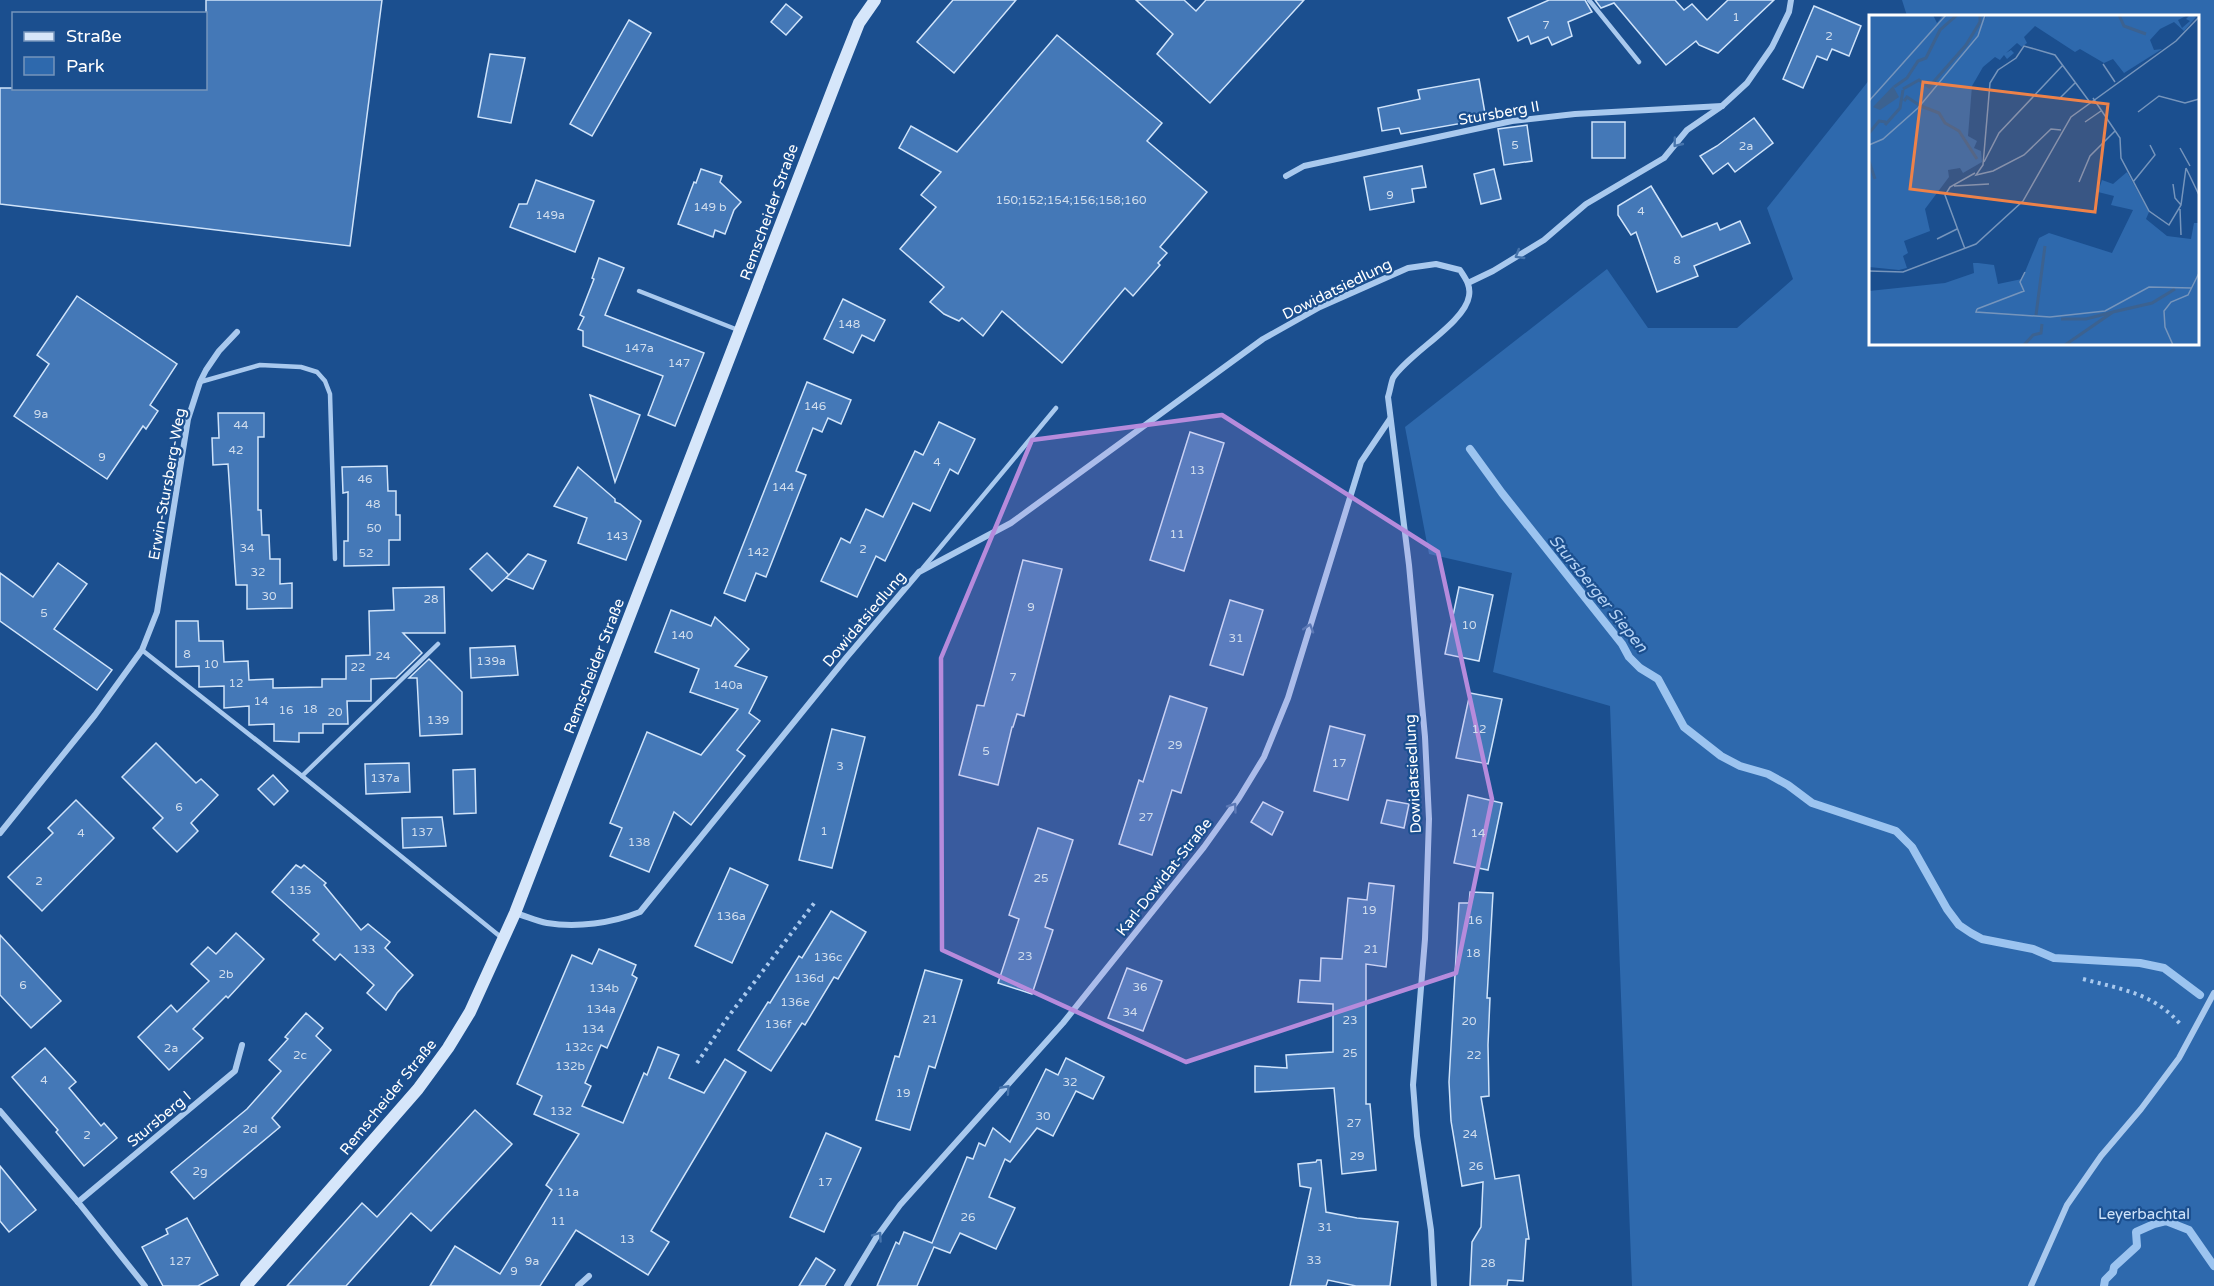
<svg xmlns="http://www.w3.org/2000/svg" width="2214" height="1286" font-family="'Varela Round',sans-serif">
<rect width="100%" height="100%" fill="#1b4f8f"/>
<path fill="#2e69ad" d="M1902,0h312v1286h-582l-22,-580 -117,-34 19,-99 -83,-19 -24,-127 202,-158 41,59h89l56,-49 -26,-71 103,-129v265h328v-328h-291z"/>
<g fill="none" stroke-linecap="round" stroke-linejoin="round">
<g stroke="#9cc4f0" stroke-width="8">
<path d="M1470,449l32,44 120,151 7,13 11,11 18,11 26,48 37,29 19,10 28,8 20,11 24,18 84,28 16,16 35,62 12,16 12,8 11,6 51,10 21,9 86,5 24,5 36,27"/>
<path d="M2104,1286l1,-6 8,-8 1,-5 23,-21 -1,-14 18,-8 12,-3 23,9 25,36"/>
</g>
</g>
<g fill="#4478b7" stroke="#cfe3fa" stroke-width="1.5">
<path d="M206,0h176l-32,246 -350,-42v-116h206z"/>
<path d="M953,0h63l-62,73 -37,-31z"/>
<path d="M1136,0h48l12,11 10,-11h98l-94,103 -53,-49 16,-20z"/>
<path d="M1549,0h36l7,12 -24,10 4,14 -20,9 -4,-8 -17,7 -3,-8 -10,5 -10,-23z"/>
<path d="M1595,0h80l9,10 8,-6 15,16 21,-20h46l-56,53 -19,-8 -3,-4 -30,24 -52,-62 -13,5z"/>
<path d="M786,4l16,13 -16,18 -15,-13z"/>
<path d="M1814,6l47,20 -12,30 -17,-7 -5,11 -10,-4 -14,32 -20,-9z"/>
<path d="M629,20l22,13 -59,103 -22,-12z"/>
<path d="M1057,35l105,88 -15,18 60,51 -47,55 7,6 -9,10 2,2 -27,31 -8,-8 -63,75 -60,-52 -19,25 -21,-18 -3,3 -15,-7 -14,-12 14,-15 -44,-38 36,-42 -15,-12 20,-23 -42,-24 12,-22 46,26z"/>
<path d="M490,54l35,4 -14,65 -33,-6z"/>
<path d="M1479,79l7,40 -85,15 -2,-6 -17,3 -4,-23 42,-9 -2,-9z"/>
<path d="M1754,118l19,25 -38,29 -7,-9 -15,11 -13,-18 17,-10z"/>
<rect x="1592" y="122" width="33" height="36"/>
<path d="M1527,125l5,36 -28,4 -6,-36z"/>
<path d="M1422,166l4,21 -14,2 2,13 -44,8 -6,-33z"/>
<path d="M701,169l21,7 -2,6 21,20 -7,8 -9,24 -10,-4 -2,7 -35,-13 16,-42 2,1z"/>
<path d="M1494,169l7,30 -20,5 -7,-30z"/>
<path d="M536,180l58,21 -19,51 -65,-25 9,-23h8z"/>
<path d="M1651,186l31,51 35,-14 3,7 20,-9 10,22 -56,23 4,10 -41,16 -21,-60 -5,3 -13,-20v-9z"/>
<path d="M599,258l25,10 -19,47 99,38 -29,73 -27,-11 15,-39 -80,-30v-15l-5,-2 6,-12 -4,-2 14,-36 -2,-1z"/>
<path d="M77,296l100,68 -27,41 8,6 -12,18 -3,-3 -36,53 -93,-63 35,-52 -12,-9z"/>
<path d="M843,299l42,21 -11,21 -12,-6 -9,18 -29,-14z"/>
<path d="M807,382l44,18 -10,24 -13,-6 -6,14 -9,-4 -17,43 10,4 -40,102 -10,-4 -11,28 -21,-8z"/>
<path d="M590,395l50,20 -25,67z"/>
<path d="M218,413h46v24h-6v73h3l1,25h7l1,24h10v25l12,-1v25l-45,1v-24h-11l-8,-121 -15,1 -1,-27h7z"/>
<path d="M939,422l36,17 -17,35 -8,-5 -20,42 -17,-8 -28,58 -9,-5 -19,41 -36,-16 20,-43 9,5 16,-34 17,8 32,-66 8,4z"/>
<path d="M1190,432l34,11 -40,128 -34,-11z"/>
<path d="M387,466l1,25h8v24h4v25h-11v25l-45,1v-25h4v-49l-5,1 -1,-26z"/>
<path d="M578,467l37,32v3l5,2 21,17 -15,39 -48,-17 9,-25 -33,-12z"/>
<path d="M487,553l22,22 -17,16 -22,-22z"/>
<path d="M528,554l18,7 -13,28 -27,-11z"/>
<path d="M1023,560l39,9 -38,147 -7,-2 -4,13h-1l-14,58 -39,-10 18,-70 7,1z"/>
<path d="M58,563l29,21 -33,45 58,41 -15,20 -97,-69v-48l33,24z"/>
<path d="M444,587l1,46h-42l19,20 -26,25 -25,1v22h-24l1,23h-25v9h-24v9l-25,-1v-17l-25,1v-19l-25,2v-22l-25,1v-21l-23,1v-46h22l1,20h24l1,21 24,-1 1,19 24,-1v9l49,-1v-8h24v-23l24,-1 -1,-44 25,-1 -1,-22z"/>
<path d="M1459,587l34,8 -14,66 -34,-7z"/>
<path d="M1230,600l33,10 -20,65 -33,-10z"/>
<path d="M671,610l40,16 4,-9 34,32 -14,17 32,11 -18,36 11,8 -23,29 8,6 -54,69 -17,-13 -25,60 -39,-16 12,-28 -12,-5 37,-91 54,23 37,-46 -48,-17 9,-23 -44,-17z"/>
<path d="M515,646l3,29 -47,3 -1,-30z"/>
<path d="M429,659l33,33v42l-42,2 -3,-58h-8z"/>
<path d="M1470,693l32,6 -14,65 -32,-6z"/>
<path d="M1170,696l37,12 -26,85 -9,-3 -20,65 -33,-11 20,-64 4,2z"/>
<path d="M1330,726l35,9 -17,65 -34,-9z"/>
<path d="M832,729l33,8 -33,131 -33,-8z"/>
<path d="M156,743l40,40 5,-4 17,16 -27,28 7,8 -21,21 -24,-24 10,-10 -41,-41z"/>
<path d="M409,763l1,29 -44,2 -1,-30z"/>
<path d="M475,769l1,44 -22,1 -1,-44z"/>
<path d="M273,775l15,16 -14,14 -16,-16z"/>
<path d="M1468,795l34,8 -14,67 -34,-7z"/>
<path d="M76,800l38,38 -72,73 -34,-34 45,-44 -5,-5z"/>
<path d="M1387,800l22,4 -5,24 -23,-5z"/>
<path d="M1263,802l20,10 -11,23 -21,-13z"/>
<path d="M442,817l4,29 -43,2 -1,-30z"/>
<path d="M1038,828l35,12 -28,87 8,3 -21,64 -34,-11 21,-64 -10,-4z"/>
<path d="M296,865l5,3 3,-3 22,18 -2,2 37,45 7,-6 22,18 -5,6 28,27 -16,18 -11,17 -19,-17 7,-8 -34,-31 -5,6 -22,-20 6,-6 -47,-42z"/>
<path d="M730,868l38,17 -36,78 -37,-17z"/>
<path d="M1369,883l25,3 -8,81 -20,-3v140h4l6,66 -34,4 -8,-86 -79,4v-26l32,2 -1,-13 47,-3v-48l-35,-2 2,-22 20,1 1,-23 21,1 6,-61 19,2z"/>
<path d="M1470,892l23,1 -6,105h3l-2,47 1,51 -8,1 14,82 24,-4 10,64h-3l-3,42 -15,-1 -1,6h-37l2,-44 9,-15 2,-45 -21,4 -11,-65 -2,-39 10,-179h10z"/>
<path d="M831,911l35,21 -28,47 -4,-2 -29,48 -3,-2 -31,48 -33,-21 30,-48 2,1 29,-47 3,2z"/>
<path d="M236,933l28,26 -36,39 -2,-2 -33,33 10,9 -34,32 -31,-33 33,-32 6,7 32,-31 -18,-17 17,-17 8,7z"/>
<path d="M0,935l61,66 -30,27 -31,-33z"/>
<path d="M599,949l37,16 -4,10 5,3 -30,70 -6,-3 -16,38 6,3 -9,20 41,17 21,-50 3,2 11,-28 21,8 -10,23 35,15 21,-34 21,13 -95,159 18,11 -21,33 -72,-45 -36,56h-110l25,-40 45,28 52,-84 -6,-5 33,-51 -45,-20 8,-18 -25,-12 55,-129 20,9z"/>
<path d="M1127,968l35,13 -19,50 -35,-13z"/>
<path d="M925,970l37,10 -27,88 -6,-2 -19,64 -34,-10 19,-64 4,1z"/>
<path d="M306,1013l17,15 -7,8 15,14 -59,68 8,9 -86,72 -23,-27 76,-63 34,-38 -12,-11 19,-21 -3,-2z"/>
<path d="M45,1048l31,34 -7,6 32,38 3,-3 13,15 -33,28 -28,-34 2,-2 -46,-53z"/>
<path d="M1066,1058l38,19 -11,22 -17,-8 -23,45 -16,-8 -27,34 -5,-3 -16,38 26,11 -19,41 -36,-16 -10,20 -16,-6 -17,39h-40l19,-44 3,2 5,-12 28,11 35,-86 6,2 6,-16 6,3 8,-18 17,14 36,-73 12,6z"/>
<path d="M475,1110l37,34 -81,87 -20,-18 -65,73h-59l75,-83 15,14z"/>
<path d="M826,1133l35,15 -37,84 -34,-15z"/>
<path d="M1317,1160h4l5,52 31,6 41,4 -8,64h-34l-28,-6 -2,6h-36l21,-98 -11,-2 -2,-22 18,-2z"/>
<path d="M0,1166l36,44 -27,22 -9,-11z"/>
<path d="M187,1218l31,57 -20,11h-35l-21,-39 26,-13 -2,-5z"/>
<path d="M816,1258l19,12 -10,16h-26z"/>
</g>
<g fill="none" stroke-linecap="round" stroke-linejoin="round">
<g stroke="#a9c9ee" stroke-width="4" stroke-dasharray="3 4.5" stroke-linecap="butt">
<path d="M2083,979c37,10 71,14 98,46"/>
<path d="M697,1063l31,-46 87,-115"/>
</g>
<g stroke="#a9c9ee" stroke-width="4.5">
<path d="M1589,0l50,62"/>
<path d="M639,291l99,39"/>
<path d="M200,382l60,-17 41,2 16,5 8,9 5,13 5,165"/>
<path d="M923,568l133,-160"/>
<path d="M142,650l160,126 136,-132"/>
<path d="M302,776l200,162"/>
</g>
<g stroke="#a9c9ee" stroke-width="6">
<path d="M1286,176l18,-10 208,-45 63,-7 147,-8"/>
<path d="M1468,283l25,-12 51,-31 42,-36 78,-46 23,-28 35,-24 25,-23 25,-36 17,-35 2,-12"/>
<path d="M0,833l95,-118 47,-65 15,-38 31,-193 12,-37 6,-12 13,-19 18,-19"/>
<path d="M515,913c11,3 21,8 32,10 30,5 65,0 93,-11l206,-254 73,-86 92,-49 252,-184 57,-32 88,-39 28,-4 24,6c5,8 11,15 9,26 -4,27 -60,57 -76,82 -2,5 -3,13 -5,19l21,168 16,172 4,82 -4,120 -12,146 4,51 14,94 3,56"/>
<path d="M0,1111l78,91 67,84"/>
<path d="M78,1202l157,-131 7,-26"/>
<path d="M578,1286l11,-10"/>
<path d="M847,1286l29,-48 24,-33 163,-182 141,-176 35,-49 25,-41 24,-59 73,-236 29,-43"/>
<path d="M2031,1286l36,-81 34,-49 40,-47 38,-51 35,-65"/>
</g>
<path stroke="#d6e6fa" stroke-width="12" d="M246,1286l172,-197 30,-41 22,-36 45,-99 323,-837 21,-53 16,-23"/>
</g>
<defs><path id="oneway-chevron" d="M-2-3.5L2.5 0L-2 3.5" fill="none" stroke-width="1.6" stroke-linecap="round" stroke-linejoin="round" transform="scale(1.5)"/></defs>
<g stroke="#4674ac">
<use href="#oneway-chevron" transform="translate(1677 143) rotate(129)"/>
<use href="#oneway-chevron" transform="translate(1519 255) rotate(149)"/>
<use href="#oneway-chevron" transform="translate(1309 628) rotate(-73)"/>
<use href="#oneway-chevron" transform="translate(1233 807) rotate(-54)"/>
<use href="#oneway-chevron" transform="translate(1006 1089) rotate(-48)"/>
<use href="#oneway-chevron" transform="translate(878 1236) rotate(-55)"/>
</g>
<path fill="#b68bdc" fill-opacity="0.2" stroke="#b68bdc" stroke-width="4.5" stroke-linejoin="round" d="M1222,415l216,137 54,247 -36,174 -270,89 -244,-112 -1,-292 91,-218z"/>
<g text-anchor="middle" stroke-width="4.5" stroke-linejoin="round" paint-order="stroke">
<g font-size="12" fill="#d0dded">
<text x="1736" y="21">1</text>
<text x="1546" y="29">7</text>
<text x="1829" y="40">2</text>
<text x="1515" y="149">5</text>
<text x="1746" y="150">2a</text>
<text x="1390" y="199">9</text>
<text x="1071" y="204">150;152;154;156;158;160</text>
<text x="710" y="211">149 b</text>
<text x="1641" y="215">4</text>
<text x="550" y="219">149a</text>
<text x="1677" y="264">8</text>
<text x="849" y="328">148</text>
<text x="639" y="352">147a</text>
<text x="679" y="367">147</text>
<text x="815" y="410">146</text>
<text x="41" y="418">9a</text>
<text x="241" y="429">44</text>
<text x="236" y="454">42</text>
<text x="102" y="461">9</text>
<text x="937" y="466">4</text>
<text x="1197" y="474">13</text>
<text x="365" y="483">46</text>
<text x="783" y="491">144</text>
<text x="373" y="508">48</text>
<text x="374" y="532">50</text>
<text x="1177" y="538">11</text>
<text x="617" y="540">143</text>
<text x="247" y="552">34</text>
<text x="863" y="553">2</text>
<text x="758" y="556">142</text>
<text x="366" y="557">52</text>
<text x="258" y="576">32</text>
<text x="269" y="600">30</text>
<text x="431" y="603">28</text>
<text x="1031" y="611">9</text>
<text x="44" y="617">5</text>
<text x="1469" y="629">10</text>
<text x="682" y="639">140</text>
<text x="1236" y="642">31</text>
<text x="187" y="658">8</text>
<text x="383" y="660">24</text>
<text x="491" y="665">139a</text>
<text x="211" y="668">10</text>
<text x="358" y="671">22</text>
<text x="1013" y="681">7</text>
<text x="236" y="687">12</text>
<text x="728" y="689">140a</text>
<text x="261" y="705">14</text>
<text x="310" y="713">18</text>
<text x="286" y="714">16</text>
<text x="335" y="716">20</text>
<text x="438" y="724">139</text>
<text x="1479" y="733">12</text>
<text x="1175" y="749">29</text>
<text x="986" y="755">5</text>
<text x="1339" y="767">17</text>
<text x="840" y="770">3</text>
<text x="385" y="782">137a</text>
<text x="179" y="811">6</text>
<text x="1146" y="821">27</text>
<text x="824" y="835">1</text>
<text x="422" y="836">137</text>
<text x="81" y="837">4</text>
<text x="1478" y="837">14</text>
<text x="639" y="846">138</text>
<text x="1041" y="882">25</text>
<text x="39" y="885">2</text>
<text x="300" y="894">135</text>
<text x="1369" y="914">19</text>
<text x="731" y="920">136a</text>
<text x="1475" y="924">16</text>
<text x="364" y="953">133</text>
<text x="1371" y="953">21</text>
<text x="1473" y="957">18</text>
<text x="1025" y="960">23</text>
<text x="828" y="961">136c</text>
<text x="226" y="978">2b</text>
<text x="809" y="982">136d</text>
<text x="23" y="989">6</text>
<text x="1140" y="991">36</text>
<text x="604" y="992">134b</text>
<text x="795" y="1006">136e</text>
<text x="601" y="1013">134a</text>
<text x="1130" y="1016">34</text>
<text x="930" y="1023">21</text>
<text x="1350" y="1024">23</text>
<text x="1469" y="1025">20</text>
<text x="778" y="1028">136f</text>
<text x="593" y="1033">134</text>
<text x="579" y="1051">132c</text>
<text x="171" y="1052">2a</text>
<text x="1350" y="1057">25</text>
<text x="300" y="1059">2c</text>
<text x="1474" y="1059">22</text>
<text x="570" y="1070">132b</text>
<text x="44" y="1084">4</text>
<text x="1070" y="1086">32</text>
<text x="903" y="1097">19</text>
<text x="561" y="1115">132</text>
<text x="1043" y="1120">30</text>
<text x="1354" y="1127">27</text>
<text x="250" y="1133">2d</text>
<text x="1470" y="1138">24</text>
<text x="87" y="1139">2</text>
<text x="1357" y="1160">29</text>
<text x="1476" y="1170">26</text>
<text x="200" y="1175">2g</text>
<text x="825" y="1186">17</text>
<text x="568" y="1196">11a</text>
<text x="968" y="1221">26</text>
<text x="558" y="1225">11</text>
<text x="1325" y="1231">31</text>
<text x="627" y="1243">13</text>
<text x="1314" y="1264">33</text>
<text x="180" y="1265">127</text>
<text x="532" y="1265">9a</text>
<text x="1488" y="1267">28</text>
<text x="514" y="1275">9</text>
</g>
<g font-size="15" fill="#fff" stroke="#1b4f8f">
<text transform="translate(1499 113) rotate(-10)" y="5">Stursberg II</text>
<text transform="translate(769 212) rotate(-70)" y="5">Remscheider Straße</text>
<text transform="translate(1337 289) rotate(-26)" y="5">Dowidatsiedlung</text>
<text transform="translate(167 484) rotate(-80)" y="5">Erwin-Stursberg-Weg</text>
<text transform="translate(864 619) rotate(-50)" y="5">Dowidatsiedlung</text>
<text transform="translate(594 666) rotate(-69)" y="5">Remscheider Straße</text>
<text transform="translate(1413 774) rotate(-93)" y="5">Dowidatsiedlung</text>
<text transform="translate(1164 877) rotate(-52)" y="5">Karl-Dowidat-Straße</text>
<text transform="translate(388 1097) rotate(-51)" y="5">Remscheider Straße</text>
<text transform="translate(159 1119) rotate(-40)" y="5">Stursberg I</text>
</g>
<g font-size="15" fill="#cfe3fa" stroke="#1b4f8f">
<text x="2144" y="1219">Leyerbachtal</text>
</g>
<g font-size="16" font-style="italic" fill="#b5d3f5" stroke="#1b4f8f">
<text transform="translate(1599 593) rotate(51)" y="6">Stursberger Siepen</text>
</g>
</g>
<g transform="translate(1869 15)">
<rect width="330" height="330" fill="#1b4f8f"/>
<path d="M0,0h64l4,8 6,-8h39l3,4 1,-4h202l-10,5 4,8 8,-7 -4,-2 4,-4 6,2 -12,14 -10,-9 -14,7 -10,11 4,10 8,-1 -38,24 -11,-14 -9,4 -24,-14 -5,3 -40,-26 -11,11 3,6 -5,4 -5,-4 -11,10 5,-3 3,3 -7,6 -3,-4 -4,5 -5,-3 -12,10 -11,19 -4,50 9,5 -3,7 7,3 1,11 -19,11 -3,-5 -12,2 1,7 -24,32 5,22 -26,10 4,12 -5,3 4,12 -8,2 -30,-3zM258,157l22,40 -3,7 21,17 24,3 3,-16h5v122h-330v-54l76,-8 29,-10 -1,-10h5l16,2 4,19 24,-5 17,-41 10,-5 63,20 21,-43 -22,-5 3,-9 -16,-4 4,-12 11,4z" fill="#2e69ad"/>
<path d="M24,71l6,11 -19,13 -7,-3z" fill="#3c6290"/>
<path fill="none" stroke="#3c6290" stroke-width="3" d="M250,0l5,11 22,8M25,72l13,-9 11,-17 8,-3 14,-28 17,-15M34,74l16,-9 10,7 37,-42 14,-23v-7M35,86l3,-4 12,8M52,91l18,7 6,10 14,8 18,28M16,110l15,-17 3,-18M0,118l10,-12 7,1M0,146l6,18M167,300l9,-69M192,304h25l27,-7M155,330l9,-10 8,-2 1,-9M196,330l48,-33 39,-9 23,-14"/>
<path fill="none" stroke="#7695bc" stroke-width="1.5" d="M234,49l12,18M224,83l27,40 1,20 28,53 20,14 12,-20 5,-37M190,84l16,-16M0,86l77,-86M269,97l21,-16 26,7 14,-4M216,107l16,-11M192,115l-10,-1 -27,26 -31,16 -17,4 7,-10 7,-82 8,-13 18,-12 8,-12 31,9 34,46M0,130l14,-6 35,-31 60,-72 7,-21M311,133l10,18M115,147l15,-29 64,-68M317,153l13,27M210,167l11,-26 25,-25M264,167l22,-27 -5,-10M304,169l2,14 6,7M85,171l35,-2M311,194l1,26M68,224l20,-10M96,234l-20,-54 5,-8 25,-14M0,256l34,1 73,-28 47,-43 48,-84 105,-76 23,-24M108,294l-1,3 74,5 55,-6 44,-24 43,1M108,294l47,-18 -4,-9 5,-10M304,330l-8,-18 -1,-16 7,-9 17,-7 11,-22"/>
<path fill="#ee8249" fill-opacity="0.15" stroke="#ee8249" stroke-width="3" d="M54,67l185,22 -13,108 -185,-23z"/>
<rect width="330" height="330" fill="none" stroke="#fff" stroke-width="3"/>
</g>
<rect x="12" y="12" width="195" height="78" fill="#1b4f8f" stroke="#7695bc" stroke-width="1.5"/>
<rect x="24" y="32" width="30" height="9" fill="#d6e6fa" stroke="#7695bc" stroke-width="1.5"/>
<text x="66" y="42" font-size="18" fill="#ffffff">Straße</text>
<rect x="24" y="57" width="30" height="18" fill="#2e69ad" stroke="#7695bc" stroke-width="1.5"/>
<text x="66" y="72" font-size="18" fill="#ffffff">Park</text>
</svg>
